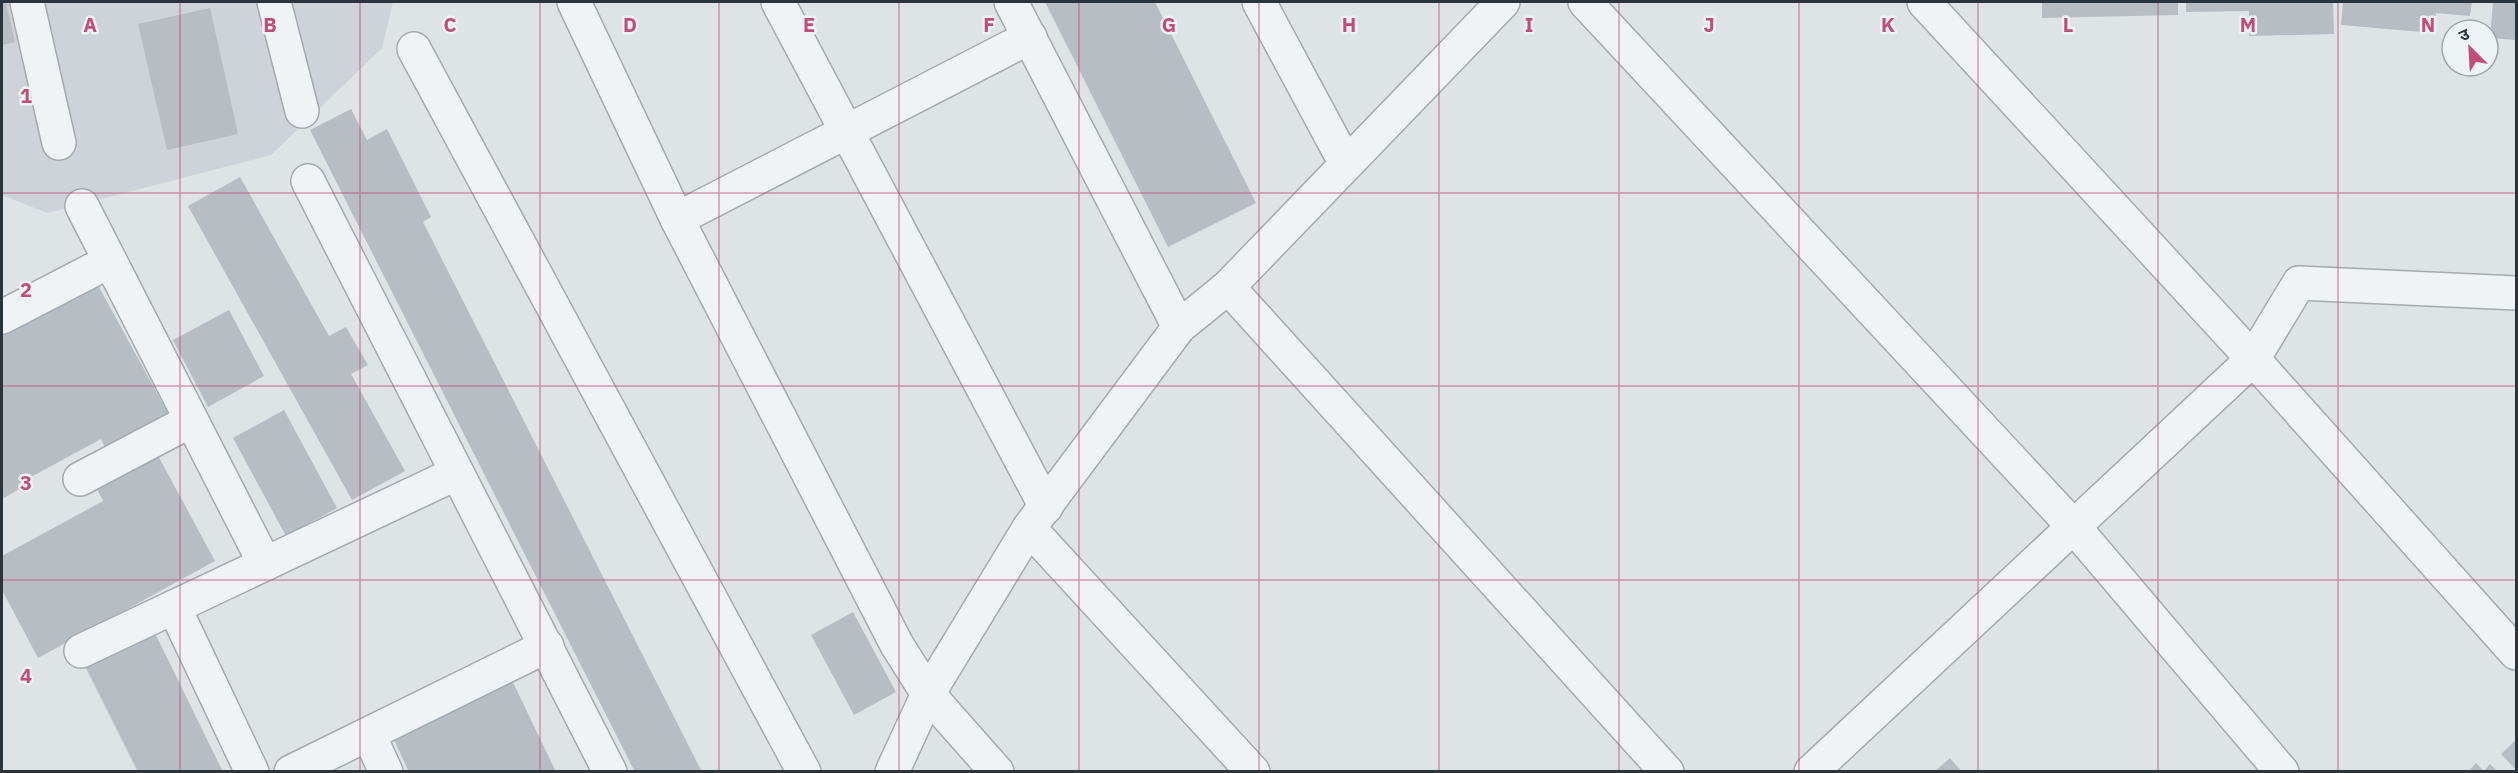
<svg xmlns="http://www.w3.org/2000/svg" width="2518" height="773" font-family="'IBM Plex Sans','Noto Sans Devanagari',sans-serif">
<rect width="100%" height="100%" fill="#dee3e6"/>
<path fill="#cdd3d8" d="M2,2h391l-11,46 -111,107 -224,58 -45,-18z"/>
<g fill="#b6bdc3">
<path d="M2,2h4l9,40 -13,3z"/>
<path d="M1045,2h110l101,201 -88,44z"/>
<path d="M2042,2h136v13l-136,3z"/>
<path d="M2186,2h147l1,32 -85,2v-25l-63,1z"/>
<path d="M2343,2h129l-2,14 -34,-3 -2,20 -93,-8z"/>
<path d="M2493,2h23v38l-26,-2z"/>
<path d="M210,8l28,126 -71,16 -29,-126z"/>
<path d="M351,109l16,31 20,-11 44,88 -8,5 279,550h-67l-325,-642z"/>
<path d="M240,177l89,159 17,-9 22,38 -17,9 54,97 -53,29 -164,-294z"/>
<path d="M94,278l75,137 -63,34 -5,-10 -83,45 3,4 -19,11v-171z"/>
<path d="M229,310l35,66 -56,31 -35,-67z"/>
<path d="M284,410l53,98 -51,28 -53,-98z"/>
<path d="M156,452l59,109 -177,97 -36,-68v-34l101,-55 -8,-16z"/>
<path d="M853,612l43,80 -42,23 -43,-80z"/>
<path d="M153,629l70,143h-85l-54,-108z"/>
<path d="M509,674l47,98h-147l-19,-41z"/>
<path d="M2516,740v30l-15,-16z"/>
<path d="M1950,758l12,14h-28z"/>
<path d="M2476,763l8,8 6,-7 8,8h-30z"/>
</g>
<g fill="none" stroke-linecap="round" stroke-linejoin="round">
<defs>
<g id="street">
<path d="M27,2l32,141"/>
<path d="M274,2l28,109"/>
<path d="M574,2l103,217"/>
<path d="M778,2l268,505"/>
<path d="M1011,2l168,325"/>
<path d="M1259,2l87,162"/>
<path d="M1585,2l489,525 208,245"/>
<path d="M1924,2l329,357 263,294"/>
<path d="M414,49l390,723"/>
<path d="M308,181l302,591"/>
<path d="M82,206l183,358"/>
<path d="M1228,287l439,485"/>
<path d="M2,317l108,-56"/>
<path d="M80,479l110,-58"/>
<path d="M1029,528l224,244"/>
<path d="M174,607l78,165"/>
<path d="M81,651l376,-178"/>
<path d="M369,735l17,37"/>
<path d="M291,772l256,-126"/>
<path d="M892,772l36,-78 101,-166 150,-201 49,-40 275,-285"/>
<path d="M997,772l-69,-78 -31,-49 -220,-426 353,-182"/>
<path d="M1811,772l442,-413 46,-76 217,10"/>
</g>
</defs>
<use href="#street" stroke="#a4abb0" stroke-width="36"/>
<use href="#street" stroke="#f0f3f5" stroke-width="33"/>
</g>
<path fill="none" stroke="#c14d78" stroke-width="1.5" stroke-opacity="0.55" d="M180,2v770M360,2v770M540,2v770M719,2v770M899,2v770M1079,2v770M1259,2v770M1439,2v770M1619,2v770M1799,2v770M1978,2v770M2158,2v770M2338,2v770M2,193h2514M2,386h2514M2,580h2514"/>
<g font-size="20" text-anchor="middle" font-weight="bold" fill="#c14d78" stroke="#edf2f4" stroke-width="5" stroke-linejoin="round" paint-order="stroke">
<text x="90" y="32">A</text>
<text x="270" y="32">B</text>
<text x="450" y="32">C</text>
<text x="630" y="32">D</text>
<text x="809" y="32">E</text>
<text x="989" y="32">F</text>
<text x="1169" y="32">G</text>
<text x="1349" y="32">H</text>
<text x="1529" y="32">I</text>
<text x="1709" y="32">J</text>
<text x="1888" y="32">K</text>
<text x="2068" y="32">L</text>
<text x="2248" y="32">M</text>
<text x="2428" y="32">N</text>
<text x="26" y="103">1</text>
<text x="26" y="297">2</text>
<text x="26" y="490">3</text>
<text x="26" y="683">4</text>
</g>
<rect width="2518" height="773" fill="none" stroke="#29343c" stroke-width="6"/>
<g transform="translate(2470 48) rotate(336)"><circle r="28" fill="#edf2f4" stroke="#9fa6aa" stroke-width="1.5"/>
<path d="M0-4.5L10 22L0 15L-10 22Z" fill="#c14d78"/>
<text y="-9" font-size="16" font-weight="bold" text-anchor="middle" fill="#29343c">उ</text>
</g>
</svg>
